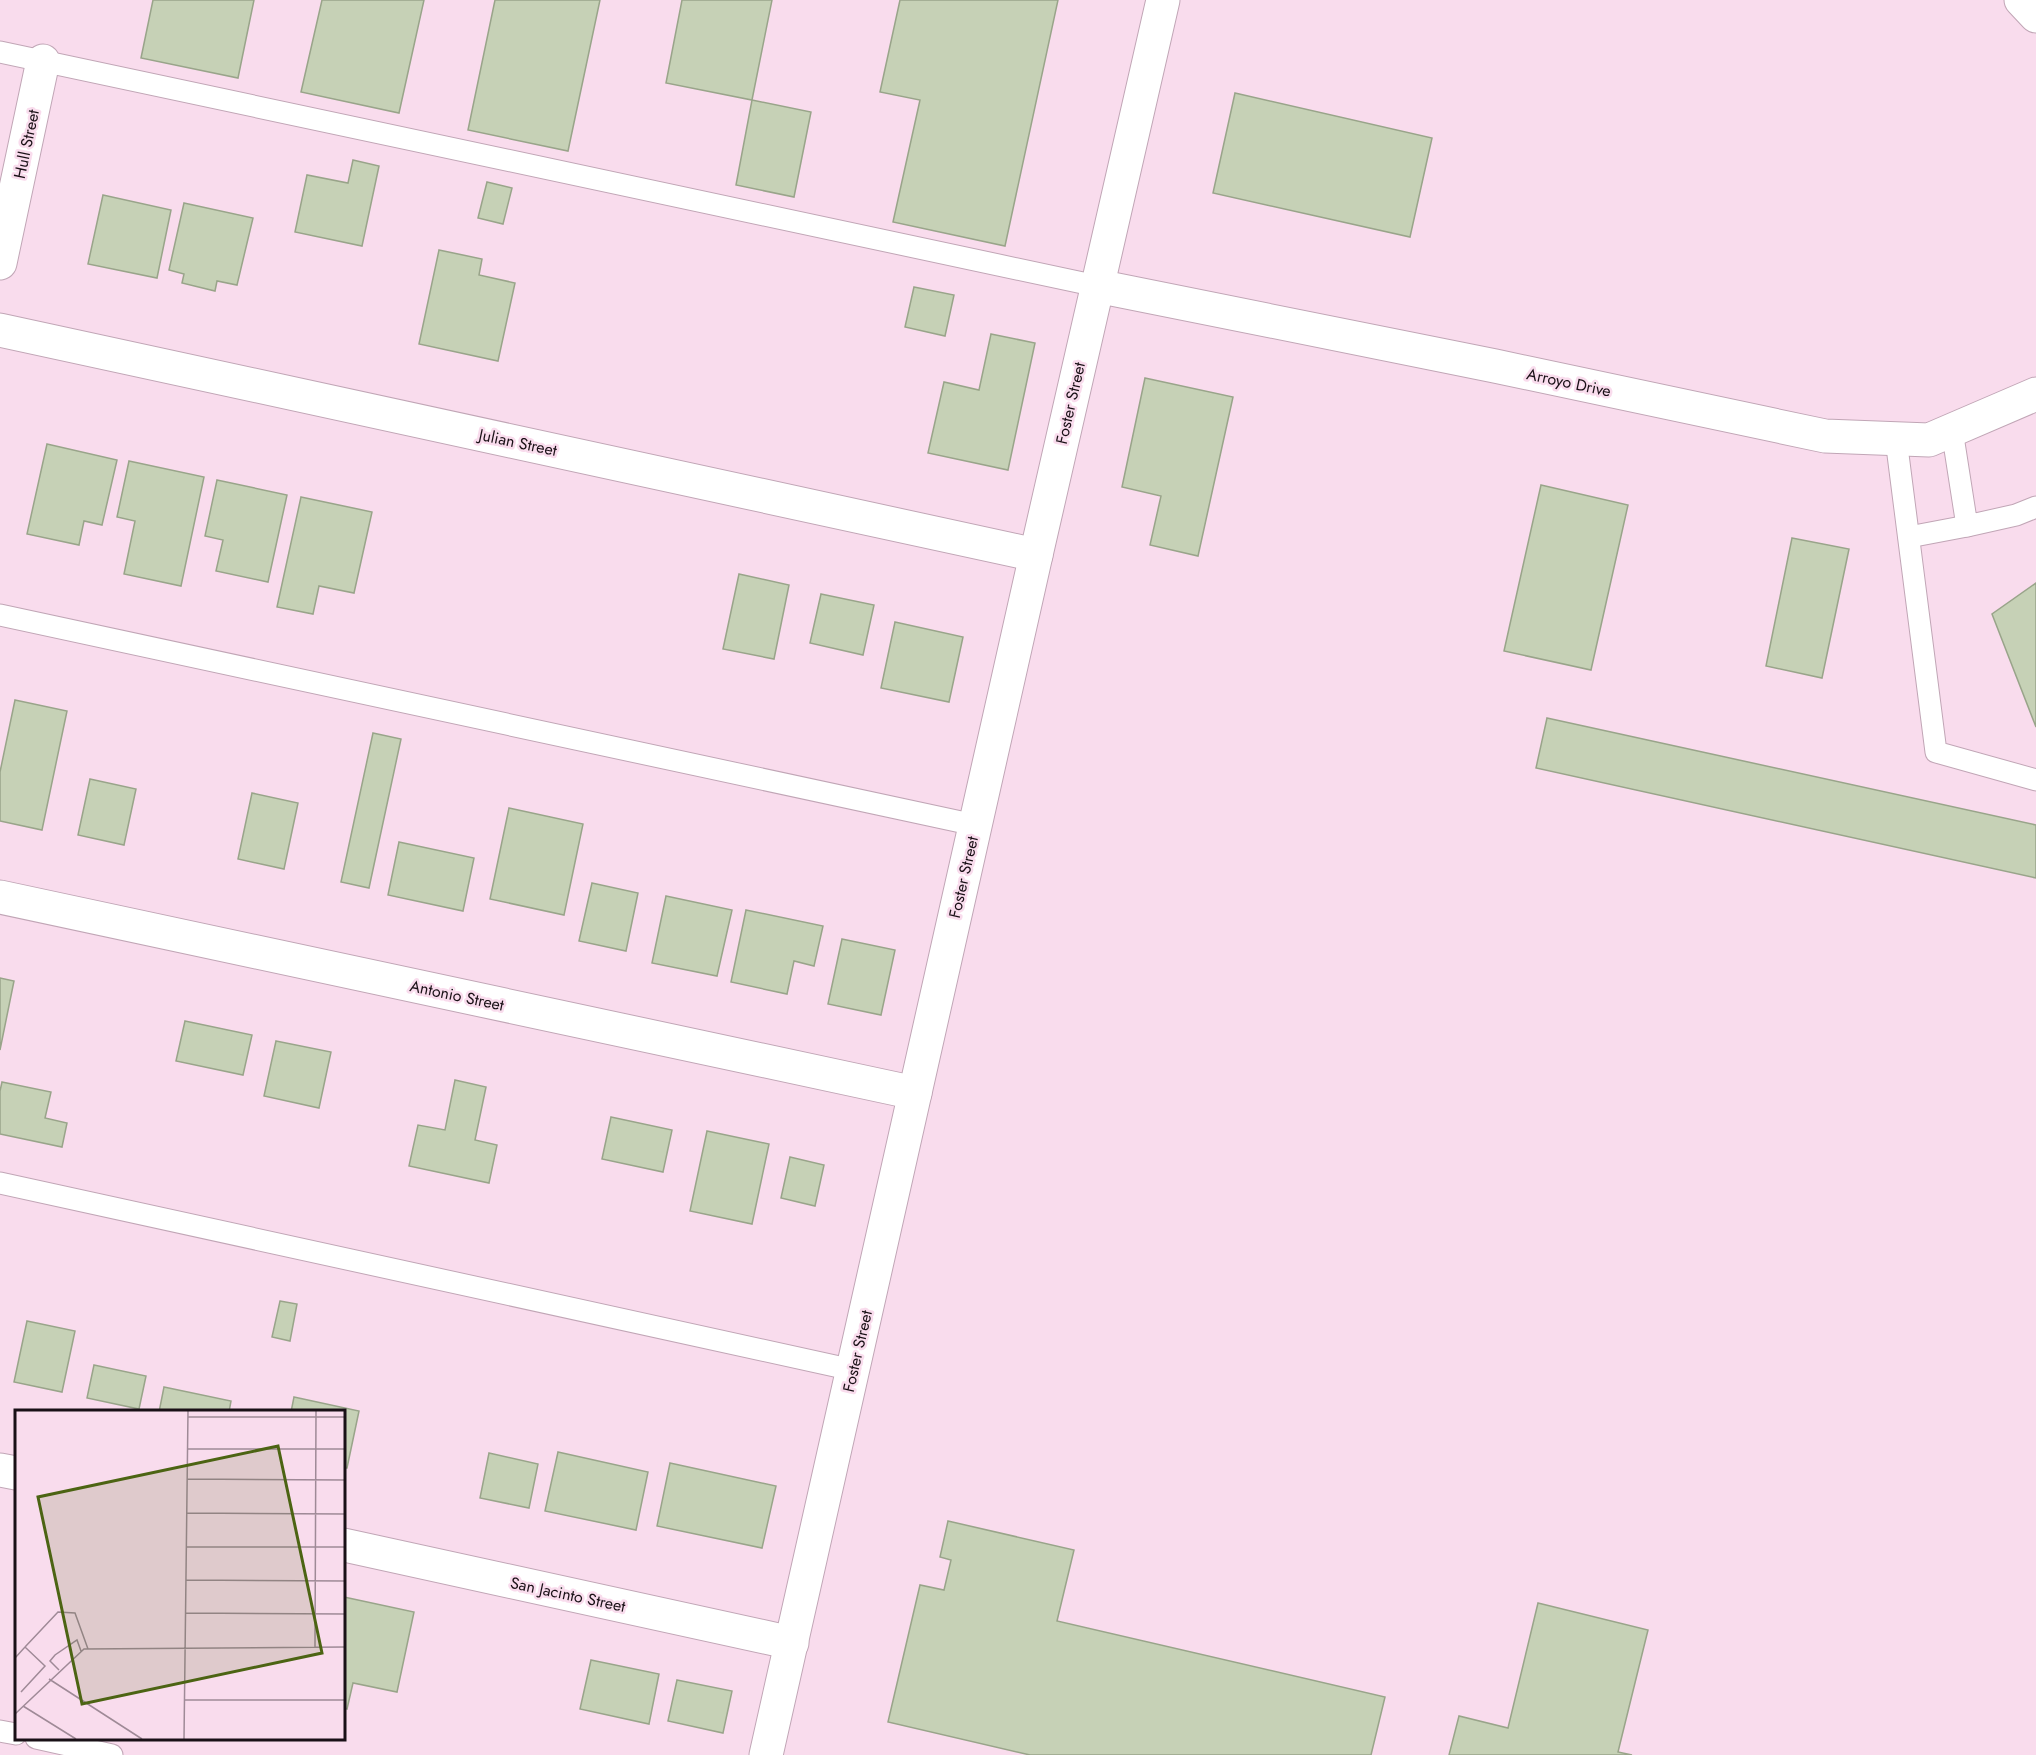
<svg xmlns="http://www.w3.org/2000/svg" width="2036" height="1755" font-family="Jost,sans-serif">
<rect width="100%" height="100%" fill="#f9dced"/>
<g fill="#c6d1b6" stroke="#99a48a" stroke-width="1.5">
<path d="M153,0h101l-16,78 -97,-20z"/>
<path d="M322,0h102l-25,113 -98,-21z"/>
<path d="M495,0h105l-32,151 -100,-21z"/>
<path d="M682,0h90l-20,100 -86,-17z"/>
<path d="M900,0h158l-53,246 -112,-24 27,-122 -40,-8z"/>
<path d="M1235,93l197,45 -22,99 -197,-44z"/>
<path d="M752,100l59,12 -17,85 -58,-12z"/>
<path d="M353,160l26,6 -17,80 -67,-14 12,-57 41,8z"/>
<path d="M487,182l25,6 -9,36 -25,-6z"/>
<path d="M103,195l68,15 -14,68 -69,-14z"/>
<path d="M184,203l69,15 -16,67 -20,-4 -2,10 -33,-8 2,-9 -15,-4z"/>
<path d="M439,250l43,9 -3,16 36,8 -17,78 -79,-17z"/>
<path d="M914,287l40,8 -9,41 -40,-9z"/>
<path d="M991,334l44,9 -27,127 -80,-17 16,-71 35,8z"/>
<path d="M1145,378l88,19 -35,159 -48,-11 11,-49 -39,-9z"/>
<path d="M47,444l70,16 -15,65 -18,-4 -5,24 -52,-11z"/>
<path d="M129,461l75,16 -23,109 -57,-12 11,-53 -18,-4z"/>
<path d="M217,480l70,15 -19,87 -52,-11 7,-31 -18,-4z"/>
<path d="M1541,485l87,20 -37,165 -87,-19z"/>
<path d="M301,497l71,15 -18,81 -35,-7 -6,28 -36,-7z"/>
<path d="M1792,538l57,11 -27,129 -56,-12z"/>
<path d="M739,574l50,11 -15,74 -51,-10z"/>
<path d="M2036,583v144l-44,-113z"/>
<path d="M821,594l53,11 -11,50 -53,-12z"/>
<path d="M895,622l68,15 -14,65 -68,-14z"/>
<path d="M15,700l52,11 -25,119 -42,-9v-49z"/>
<path d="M1547,718l489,107v53l-500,-110z"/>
<path d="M373,733l28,6 -32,149 -28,-6z"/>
<path d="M90,779l46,10 -12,56 -46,-10z"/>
<path d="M252,793l46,10 -14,66 -46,-10z"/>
<path d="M509,808l74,16 -19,91 -74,-16z"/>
<path d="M399,842l75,16 -11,53 -75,-16z"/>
<path d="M592,883l46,10 -12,58 -47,-10z"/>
<path d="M666,896l66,14 -15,66 -65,-13z"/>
<path d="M746,910l77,16 -9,40 -20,-5 -7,33 -56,-12z"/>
<path d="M842,939l53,11 -14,65 -53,-11z"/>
<path d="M0,978l14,3 -14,69z"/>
<path d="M185,1021l67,14 -9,40 -67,-14z"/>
<path d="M276,1041l55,11 -12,56 -55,-12z"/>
<path d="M455,1080l31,7 -11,53 22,5 -8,38 -80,-17 9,-41 27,5z"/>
<path d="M2,1082l49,10 -6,26 22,5 -5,24 -62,-13v-43z"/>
<path d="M611,1117l61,13 -9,42 -61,-13z"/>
<path d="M707,1131l62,13 -17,80 -62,-13z"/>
<path d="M790,1157l34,8 -9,41 -34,-8z"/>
<path d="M280,1301l17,3 -7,37 -18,-4z"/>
<path d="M27,1321l48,10 -13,61 -48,-10z"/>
<path d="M94,1365l52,11 -7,33 -52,-11z"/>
<path d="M164,1387l67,14 -2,11h-70z"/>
<path d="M294,1397l65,14 -12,57h-3v-56h-53z"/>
<path d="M558,1452l90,20 -12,58 -91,-19z"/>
<path d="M489,1453l49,11 -9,44 -49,-10z"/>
<path d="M670,1463l106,23 -14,62 -105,-22z"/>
<path d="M948,1521l126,29 -17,71 328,76 -14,58h-341l-142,-33 32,-137 24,5 7,-30 -11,-3z"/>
<path d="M344,1597l70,15 -17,80 -44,-9 -6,26 -3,-1z"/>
<path d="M1538,1603l110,27 -30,122 14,3h-183l10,-39 49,12z"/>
<path d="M591,1660l68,14 -10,50 -69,-15z"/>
<path d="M677,1680l55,11 -9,42 -55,-12z"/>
</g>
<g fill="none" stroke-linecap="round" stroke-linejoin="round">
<defs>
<g id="service">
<path d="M0,52l1097,234"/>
<path d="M1952,430l15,96 49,-11 20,-8"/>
<path d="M1896,439l40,313 100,28"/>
<path d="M1909,537l58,-11"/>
<path d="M0,615l975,210"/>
<path d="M0,1183l853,187"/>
<path d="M0,1731l16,3"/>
<path d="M36,1738l76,17"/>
</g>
<g id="minor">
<path d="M2021,0l15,16"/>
<path d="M0,263l43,-202"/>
<path d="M1097,286l398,80 330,70 104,4 107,-46"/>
<path d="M0,330l1036,225"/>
<path d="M0,897l915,196"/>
<path d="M0,1470l16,3"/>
<path d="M344,1545l448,98"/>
</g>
<path id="tertiary" d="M766,1755l270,-1200 127,-555"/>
</defs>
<use href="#service" stroke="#c1a6b6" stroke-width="23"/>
<use href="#minor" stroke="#c1a6b6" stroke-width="35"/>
<use href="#tertiary" stroke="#c1a6b6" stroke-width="35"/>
<use href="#service" stroke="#fff" stroke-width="21"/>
<use href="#minor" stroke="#fff" stroke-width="33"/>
<use href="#tertiary" stroke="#fff" stroke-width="33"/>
</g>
<g text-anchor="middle" stroke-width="5" stroke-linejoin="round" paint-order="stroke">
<g font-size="16" fill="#191016" stroke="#f9dced">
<text transform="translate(26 144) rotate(-78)" y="6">Hull Street</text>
<text transform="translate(1569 382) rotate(12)" y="6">Arroyo Drive</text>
<text transform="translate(1070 403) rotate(-77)" y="6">Foster Street</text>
<text transform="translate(518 442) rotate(12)" y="6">Julian Street</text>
<text transform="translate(963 877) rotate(-77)" y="6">Foster Street</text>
<text transform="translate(457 995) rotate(12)" y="6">Antonio Street</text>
<text transform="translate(857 1351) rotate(-77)" y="6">Foster Street</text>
<text transform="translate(568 1594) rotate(12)" y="6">San Jacinto Street</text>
</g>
</g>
<g transform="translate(15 1410)">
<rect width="330" height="330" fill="#f9dced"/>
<path fill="none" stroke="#9f8a97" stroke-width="1.5" d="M173,7h157M173,39h157M172,69l158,1M172,103l158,1M172,137h158M171,170l159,1M171,203l159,1M10,237l33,-35 17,1 13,36M300,237l1,-236M0,248l10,-11 20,19 -24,26M44,260l-9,-9 5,-6 22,-15 4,11M34,269l93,60M170,290h160M8,296l53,33M0,304l69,-65 261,-2M169,329l4,-328"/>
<path fill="#4c6413" fill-opacity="0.15" stroke="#4c6413" stroke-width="3" d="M263,36l44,207 -240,51 -44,-207z"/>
<rect width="330" height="330" fill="none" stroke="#191016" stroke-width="3"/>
</g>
</svg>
